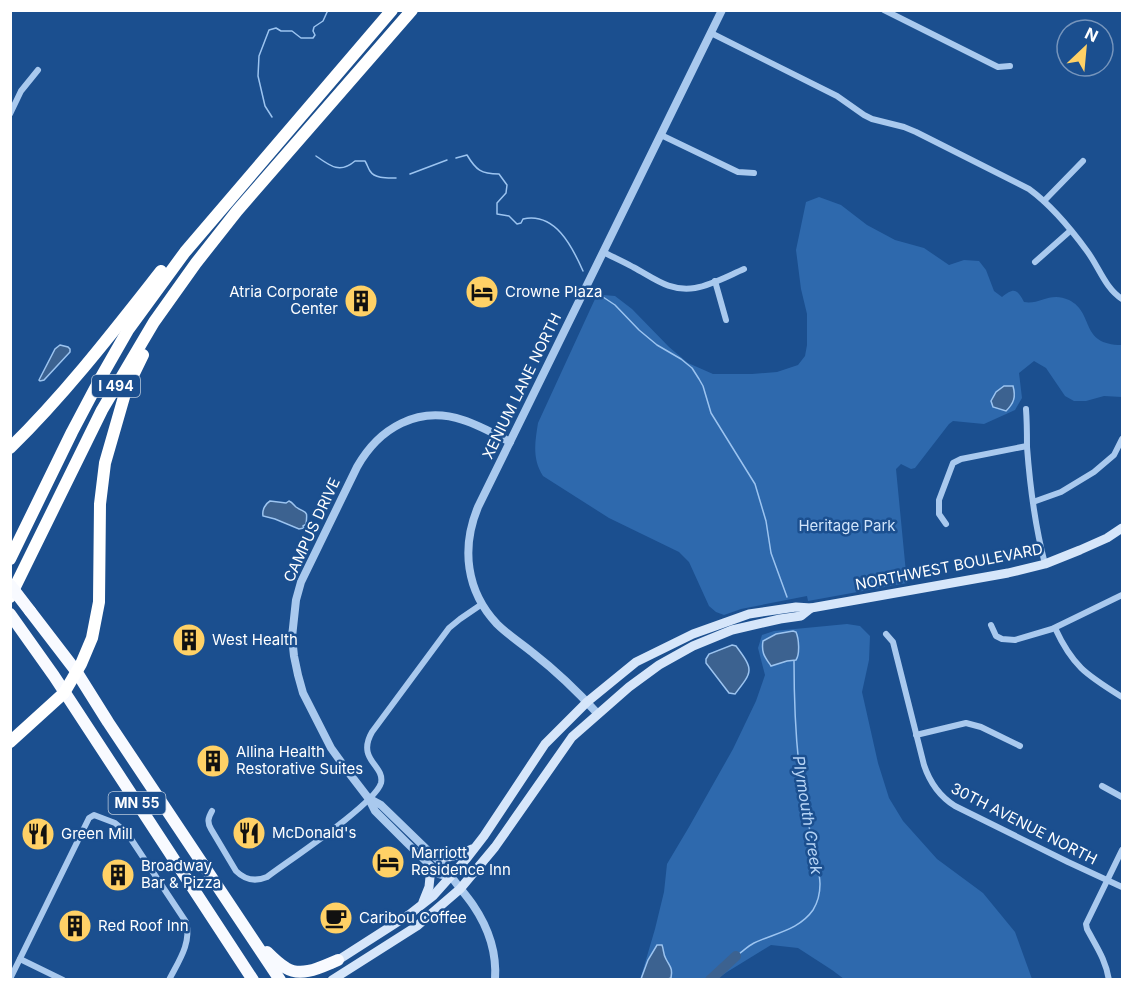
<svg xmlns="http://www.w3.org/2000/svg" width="1133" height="990" font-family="Inter,sans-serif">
<rect width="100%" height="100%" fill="#1b4f8f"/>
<g fill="#2e69ad">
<path d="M819,197l22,8 26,20 28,15 29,8 25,17 15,-5 15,1 7,9 8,21 8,6c12,-10 15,-8 22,5 16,3 26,-11 45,-2 26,13 10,45 53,45v52l-18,-1 -18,5h-12l-9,-5 -19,-28 -12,-7 -15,12 3,25 -7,12 -31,14 -31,-3 -4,3 -34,44 -4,1 -10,-5 -5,5 11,114 -99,18 -1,-5 -66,13 -17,6 -8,-3 -7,-6 -20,-44 -10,-10 -70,-34 -66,-42c-11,-17 -8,-34 -5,-53l57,-124 8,-4 12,1 17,13 37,38 19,16 25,11h39l25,-2 21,-7 7,-9 2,-11v-31l-6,-25 -5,-39 10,-48z"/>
<path d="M847,624l13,2 10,10 -1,24 -7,32 16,71 11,35 14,23 34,38 46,34 32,39 17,47h-188l-12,-9 -34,-22 -27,-3 -44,27 -10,7 -77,1 15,-51 9,-37 3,-28 22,-37 44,-78 23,-48 9,-26 -7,-27 4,-13 12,-4z"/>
</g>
<g fill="#3c6290" stroke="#9cc4f0" stroke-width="1.5">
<path d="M60,345l8,2 2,2v3l-26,28 -4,1 -1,-1 16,-31z"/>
<path d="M1004,386h9c3,11 1,17 -7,25l-13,-4 -2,-6 5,-9z"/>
<path d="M270,501l16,2 3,-2c3,1 5,4 7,6 10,7 12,2 10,17l-3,2 1,2 -5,1 -24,-10 -12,-3c-1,-6 2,-12 7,-15z"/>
<path d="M793,631l3,1c3,7 4,22 0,28l-9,1 -16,5c-6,-9 -10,-13 -8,-25l13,-7z"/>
<path d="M732,645l4,1c18,24 17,25 -1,48l-6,-1 -23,-30v-4l3,-5z"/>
<path d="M657,945h5c2,5 1,10 4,14 4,8 7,9 5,19l-3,1h-27l7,-19z"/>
</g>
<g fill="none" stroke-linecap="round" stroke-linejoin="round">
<g stroke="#9cc4f0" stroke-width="1.5">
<path d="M272,117l-7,-11 -7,-30 1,-20 10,-26 7,-2 5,3h11l9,7h12l2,-3 -2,-4 1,-4 9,-6 5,-11"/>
<path d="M316,156c14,10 24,18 39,5h10c2,3 3,7 5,10 5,8 18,7 26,7"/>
<path d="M456,158l11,-3c9,15 14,19 32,19l8,11 -1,8 -9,10v11l12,2 8,8 4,-1 2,-4c32,-7 49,27 60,52"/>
<path d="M410,174l37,-14"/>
<path d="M595,288l5,7 15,10 24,25 18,15 24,14 11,9 7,11 4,7 8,27 44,71 11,37 5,32 16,44"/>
<path d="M736,956c6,-4 12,-10 18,-13 21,-10 45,-13 59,-33 5,-8 7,-17 7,-26 -1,-26 -11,-51 -15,-77 -9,-48 -11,-97 -11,-146"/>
</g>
<path stroke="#3c6290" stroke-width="10" d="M710,980l26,-24"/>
<g stroke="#a9c9ee" stroke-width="6">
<path d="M884,10l114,57 12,-1"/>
<path d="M711,33l126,63 27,19 8,4 32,8 12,5 113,57c22,16 42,40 58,62 12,16 18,37 35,48"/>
<path d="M10,114l11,-23 17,-21"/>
<path d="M661,135l77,37 16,1"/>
<path d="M1044,201l39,-40"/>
<path d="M603,252c10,5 21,10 30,15 21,11 36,25 62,21 17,-3 33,-12 49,-19"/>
<path d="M1035,262l35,-31"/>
<path d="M715,281l11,39"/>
<path d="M1026,409c1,13 1,25 1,38 3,40 8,79 18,117"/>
<path d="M1033,502l28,-10 33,-20 20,-17 8,-16"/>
<path d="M946,524l-7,-10v-14l14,-37 8,-4 66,-13"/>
<path d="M991,625l5,11 6,3 13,1 37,-11 70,-34"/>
<path d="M1055,628c18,39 32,47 67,69"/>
<path d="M886,634l7,8 31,123c6,18 15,31 31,41l113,56 54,25"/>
<path d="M916,735l50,-12 15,4 39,19"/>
<path d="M1102,786l20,11"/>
<path d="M212,811c-4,7 -5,11 -1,18l25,42c9,9 19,11 31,6 21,-16 108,-73 114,-94 4,-18 -25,-23 -9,-51l77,-104 11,-9 22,-15"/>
<path d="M20,959l43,21"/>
<path d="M10,979l79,-161 5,-3 21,8 12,10 59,89c6,21 -8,40 -17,58"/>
<path d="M1109,980c-3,-20 -13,-34 -22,-51l-1,-5 36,-74"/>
</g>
<g stroke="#a9c9ee" stroke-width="8">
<path d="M597,713c-19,-21 -41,-42 -64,-60 -12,-10 -25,-18 -36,-29 -31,-33 -36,-76 -19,-117l244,-497"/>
<path d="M370,799l11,6 64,62c8,14 19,25 28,38 15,22 24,48 22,75"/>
<path d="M451,877l-12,-3 -32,-31 -32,-32 -6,-12 -20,-26 -18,-25 -28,-55 -5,-18 -4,-19 -2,-19 4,-37 5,-18 56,-115c22,-39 61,-62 106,-47 16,5 32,14 47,22"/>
</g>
<g stroke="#d6e6fa" stroke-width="9">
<path d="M431,854c16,7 26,1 41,-5"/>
<path d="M423,902l6,-15 2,-20"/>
<path d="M332,964l78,-50 23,-18 34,-38 17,-22 61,-92 42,-42 49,-40 57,-28 56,-20 47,-7 15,1 197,-35 37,-9 35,-14 27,-12 15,-10"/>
<path d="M332,980l85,-54 43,-37 35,-42 77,-110 57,-50 30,-22 34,-19 39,-16 48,-11 21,-3 10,-8"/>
</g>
<g stroke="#f8faff" stroke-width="12">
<path d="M30,611l46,60 32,51 172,258"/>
<path d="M10,614l44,62 199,304"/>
<path d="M267,952c6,6 12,12 19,16 16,10 37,-2 52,-8"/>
</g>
<g stroke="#fff" stroke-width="12">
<path d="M10,448c56,-55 103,-116 151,-177"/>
<path d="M10,559l62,-127 28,-53 28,-49 57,-78 207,-242"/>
<path d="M10,597l92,-187 52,-88 42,-59 41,-52 175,-201"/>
<path d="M10,742l54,-49 17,-29 11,-26 7,-36 1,-98 5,-41 21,-73 17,-35"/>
</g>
<path stroke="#f8faff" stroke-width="12" d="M10,585l20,26"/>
</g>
<defs>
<symbol id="hotel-disc" viewBox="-11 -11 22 22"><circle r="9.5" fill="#ffd166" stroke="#1b4f8f"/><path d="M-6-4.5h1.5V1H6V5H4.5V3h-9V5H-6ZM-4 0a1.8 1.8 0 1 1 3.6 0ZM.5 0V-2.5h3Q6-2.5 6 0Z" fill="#111"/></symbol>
<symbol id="building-disc" viewBox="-11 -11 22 22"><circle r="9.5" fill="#ffd166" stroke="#1b4f8f"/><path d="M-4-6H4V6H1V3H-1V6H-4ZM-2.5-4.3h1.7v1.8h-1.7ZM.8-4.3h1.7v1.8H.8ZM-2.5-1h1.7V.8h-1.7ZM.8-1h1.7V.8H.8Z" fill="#111"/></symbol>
<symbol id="restaurant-disc" viewBox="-11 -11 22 22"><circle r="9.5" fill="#ffd166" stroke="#1b4f8f"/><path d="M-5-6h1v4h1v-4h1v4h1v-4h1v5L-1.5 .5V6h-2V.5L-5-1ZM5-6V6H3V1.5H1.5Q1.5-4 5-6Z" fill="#111"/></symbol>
<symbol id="cafe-disc" viewBox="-11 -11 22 22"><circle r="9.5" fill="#ffd166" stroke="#1b4f8f"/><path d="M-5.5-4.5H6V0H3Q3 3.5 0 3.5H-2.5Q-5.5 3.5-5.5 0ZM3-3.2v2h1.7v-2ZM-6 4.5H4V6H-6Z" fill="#111"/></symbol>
</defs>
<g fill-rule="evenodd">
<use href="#hotel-disc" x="463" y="273" width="38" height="38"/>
<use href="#building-disc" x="342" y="282" width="38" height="38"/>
<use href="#building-disc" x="170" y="621" width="38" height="38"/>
<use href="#building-disc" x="194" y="742" width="38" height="38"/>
<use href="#restaurant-disc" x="230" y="814" width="38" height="38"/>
<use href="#restaurant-disc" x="19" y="815" width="38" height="38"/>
<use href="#hotel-disc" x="369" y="843" width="38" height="38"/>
<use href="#building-disc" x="99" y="856" width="38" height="38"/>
<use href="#cafe-disc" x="317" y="899" width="38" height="38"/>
<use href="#building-disc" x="56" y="907" width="38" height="38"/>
</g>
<g text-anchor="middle" stroke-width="5" stroke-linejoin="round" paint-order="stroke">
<g fill="#1b4f8f" stroke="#bbcadd" stroke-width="1.5">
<rect x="92" y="375" width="48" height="22" rx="4.5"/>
<rect x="108.5" y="792" width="57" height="22" rx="4.5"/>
</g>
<g font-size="14" font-weight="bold" fill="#fff">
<text x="116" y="391">I 494</text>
<text x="137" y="808">MN 55</text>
</g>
<g font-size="15" fill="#fff" stroke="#1b4f8f" text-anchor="start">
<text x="338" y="297" text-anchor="end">Atria Corporate<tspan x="338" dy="17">Center</tspan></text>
<text x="505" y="297">Crowne Plaza</text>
<text x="212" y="645">West Health</text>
<text x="236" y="757">Allina Health<tspan x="236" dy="17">Restorative Suites</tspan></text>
<text x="272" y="838">McDonald's</text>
<text x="61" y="839">Green Mill</text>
<text x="411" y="858">Marriott<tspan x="411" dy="17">Residence Inn</tspan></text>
<text x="141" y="871">Broadway<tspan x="141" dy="17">Bar &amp; Pizza</tspan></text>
<text x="359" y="923">Caribou Coffee</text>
<text x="98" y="931">Red Roof Inn</text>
</g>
<g font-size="15" fill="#fff" stroke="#1b4f8f">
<text transform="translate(522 386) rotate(-64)" y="5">XENIUM LANE NORTH</text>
<text transform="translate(312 530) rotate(-65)" y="5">CAMPUS DRIVE</text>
<text transform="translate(949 567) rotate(-11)" y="5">NORTHWEST BOULEVARD</text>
<text transform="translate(1024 824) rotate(27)" y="5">30TH AVENUE NORTH</text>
</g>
<g font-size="15" fill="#cfe3fa" stroke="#1b4f8f">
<text x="847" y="531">Heritage Park</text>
</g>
<g font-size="16" font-style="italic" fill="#b5d3f5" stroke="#1b4f8f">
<text transform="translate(808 815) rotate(81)" y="6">Plymouth Creek</text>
</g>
</g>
<rect width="1133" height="990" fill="none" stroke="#ffffff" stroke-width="24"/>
<g transform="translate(1085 48) rotate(26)"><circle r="28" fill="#1b4f8f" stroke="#7695bc" stroke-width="1.5"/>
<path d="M0-4.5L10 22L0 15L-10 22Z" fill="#ffd166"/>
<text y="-9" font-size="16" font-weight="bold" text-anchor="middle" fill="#ffffff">N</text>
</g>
</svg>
